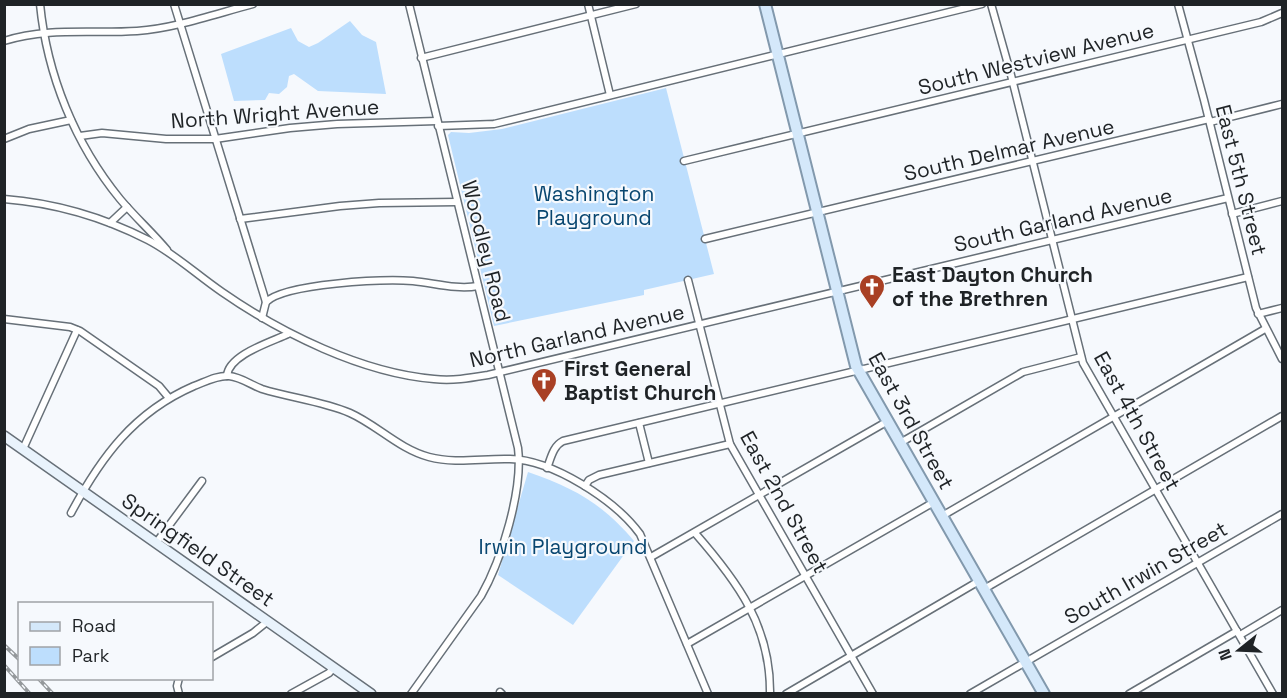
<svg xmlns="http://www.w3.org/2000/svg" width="1287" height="698" font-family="'Space Grotesk',sans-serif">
<rect width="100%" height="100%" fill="#f6f9fd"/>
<g fill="#bddefd">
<path d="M350,21l12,14 14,7 10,52 -68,-3 -24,-17 -5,2 -2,11 -8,7 -10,-1 -4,7 -31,1 -13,-47 70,-26 7,13 11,6 9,-4z"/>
<path d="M666,88l48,186 -70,16v5l-150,31 -46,-191 3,-3 18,1 33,-4z"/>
<path d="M528,472c46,16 74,31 106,69l-61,84 -75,-50z"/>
</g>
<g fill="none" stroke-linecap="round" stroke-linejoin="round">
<defs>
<g id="minor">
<path d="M40,4c7,71 35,140 80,195 15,18 32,33 47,51"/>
<path d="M174,4l92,298 -4,16"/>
<path d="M409,4l109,444c5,42 -16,111 -37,148l-70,98"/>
<path d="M588,4l22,91"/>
<path d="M991,4l20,71 72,288 190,331"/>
<path d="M1178,4l26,96 52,208 26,51"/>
<path d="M4,41c45,-14 87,-7 133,-10 39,-3 78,-17 116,-27"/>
<path d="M421,58l215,-54"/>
<path d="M1210,122l72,-18"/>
<path d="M438,126l56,-2 488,-120"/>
<path d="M80,136l22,-3 64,6h49l75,-11 47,-4 100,-3"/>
<path d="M4,139l25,-10 42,-9"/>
<path d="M684,161l577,-139 21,-9"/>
<path d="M4,199c51,4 99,18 144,41 27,14 49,35 74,52 59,41 140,81 212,87 19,2 36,-1 54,-4l740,-177"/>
<path d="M1232,214l50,-13"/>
<path d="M240,219l100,-13 39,-3 78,-1"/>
<path d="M110,223l17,-16"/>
<path d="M705,239l504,-120"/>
<path d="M688,280l42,164 143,250"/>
<path d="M266,302c20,-19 118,-23 147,-21 21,2 44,9 65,5"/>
<path d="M1258,314l24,-6"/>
<path d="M4,319l66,8 10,4 79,55 10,12"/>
<path d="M227,376c1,-21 44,-34 61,-42"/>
<path d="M639,423l10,40"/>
<path d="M900,443l123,-71 58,-15"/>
<path d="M23,449l54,-119"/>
<path d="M547,468c4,-10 6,-22 16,-27l685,-164"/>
<path d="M585,486l4,-6 10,-5 131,-31"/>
<path d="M71,513c30,-56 63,-101 123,-127 11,-4 23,-11 35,-10 12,1 22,9 33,13 29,9 60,12 88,24 27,12 49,36 79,44 27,7 54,1 81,2 43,1 105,41 130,75l68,160"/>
<path d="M942,516l323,-187"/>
<path d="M695,533c42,48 76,93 75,161"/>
<path d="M156,543l46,-62"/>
<path d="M651,557l237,-136"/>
<path d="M984,589l298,-173"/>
<path d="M1240,635l42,-25"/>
<path d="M687,644l247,-142"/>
<path d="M212,657l41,-24 15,-12"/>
<path d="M179,678l-2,8 2,8"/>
<path d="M500,692l2,2"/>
<path d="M291,694l38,-21 5,-6"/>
<path d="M786,694l193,-113"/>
<path d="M970,694l312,-180"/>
<path d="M1129,694l108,-63"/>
</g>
<path id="secondary" d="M4,436l367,258"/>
<path id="primary" d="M765,4l91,362 188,328"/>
</defs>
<use href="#minor" stroke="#677078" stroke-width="9"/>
<use href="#secondary" stroke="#677078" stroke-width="12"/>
<use href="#primary" stroke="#8299ad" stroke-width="14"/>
<use href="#minor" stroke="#fff" stroke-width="6"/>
<use href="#secondary" stroke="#e9f3fc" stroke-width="9"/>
<use href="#primary" stroke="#d4e8fa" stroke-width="10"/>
<defs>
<g id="rail">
<path d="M4,645l16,15"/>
<path d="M4,665l26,29"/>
<path d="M38,678l15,16"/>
</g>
</defs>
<use href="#rail" stroke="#94989b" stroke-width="4"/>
<use href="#rail" stroke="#f6f9fd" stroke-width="1.5" stroke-dasharray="4.5" stroke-linecap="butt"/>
</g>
<defs>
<symbol id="church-pin" viewBox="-11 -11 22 30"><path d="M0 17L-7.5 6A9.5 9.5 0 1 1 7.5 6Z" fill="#a94024" stroke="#f6f9fd"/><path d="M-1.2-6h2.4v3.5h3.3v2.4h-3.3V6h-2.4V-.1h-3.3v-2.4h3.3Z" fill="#fff"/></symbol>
</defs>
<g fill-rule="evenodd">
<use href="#church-pin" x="857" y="272" width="30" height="40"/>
<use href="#church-pin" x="529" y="366" width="30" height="40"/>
</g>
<g text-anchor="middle" stroke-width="4.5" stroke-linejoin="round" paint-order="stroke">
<g font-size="21" fill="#1f2326" stroke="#f6f9fd">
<text transform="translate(1036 59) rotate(-14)" y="7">South Westview Avenue</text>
<text transform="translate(275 114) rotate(-4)" y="7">North Wright Avenue</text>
<text transform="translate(1009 150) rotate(-13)" y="7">South Delmar Avenue</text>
<text transform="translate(1241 180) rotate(76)" y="7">East 5th Street</text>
<text transform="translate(1063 220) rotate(-13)" y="7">South Garland Avenue</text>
<text transform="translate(486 251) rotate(76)" y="7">Woodley Road</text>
<text transform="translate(577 336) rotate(-13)" y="7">North Garland Avenue</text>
<text transform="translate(911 421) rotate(61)" y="7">East 3rd Street</text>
<text transform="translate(1137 421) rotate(61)" y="7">East 4th Street</text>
<text transform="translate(784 502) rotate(61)" y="7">East 2nd Street</text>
<text transform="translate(198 550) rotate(35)" y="7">Springfield Street</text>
<text transform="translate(1146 573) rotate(-30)" y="7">South Irwin Street</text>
</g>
<g font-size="21" fill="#084670" stroke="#f6f9fd">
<text x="594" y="201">Washington<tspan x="594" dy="24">Playground</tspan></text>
<text x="563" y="554">Irwin Playground</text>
</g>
<g font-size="21" font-weight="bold" fill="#1f2326" stroke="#f6f9fd" text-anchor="start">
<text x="892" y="282">East Dayton Church<tspan x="892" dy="24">of the Brethren</tspan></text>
<text x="564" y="376">First General<tspan x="564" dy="24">Baptist Church</tspan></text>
</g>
</g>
<rect width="1287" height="698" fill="none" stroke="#1f2326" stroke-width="12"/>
<rect x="18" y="602" width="195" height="78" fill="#f6f9fd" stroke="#a0a3a7" stroke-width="1.5"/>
<rect x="30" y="622" width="30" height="9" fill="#d4e8fa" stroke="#a0a3a7" stroke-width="1.5"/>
<text x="72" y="632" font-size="18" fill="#1f2326">Road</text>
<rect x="30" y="647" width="30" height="18" fill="#bddefd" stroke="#a0a3a7" stroke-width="1.5"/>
<text x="72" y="662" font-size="18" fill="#1f2326">Park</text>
<g transform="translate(1239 650) rotate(252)" stroke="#f6f9fd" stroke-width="4.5" paint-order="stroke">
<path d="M0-4.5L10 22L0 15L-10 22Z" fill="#1f2326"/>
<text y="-9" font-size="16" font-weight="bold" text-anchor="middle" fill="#1f2326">N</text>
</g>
</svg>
